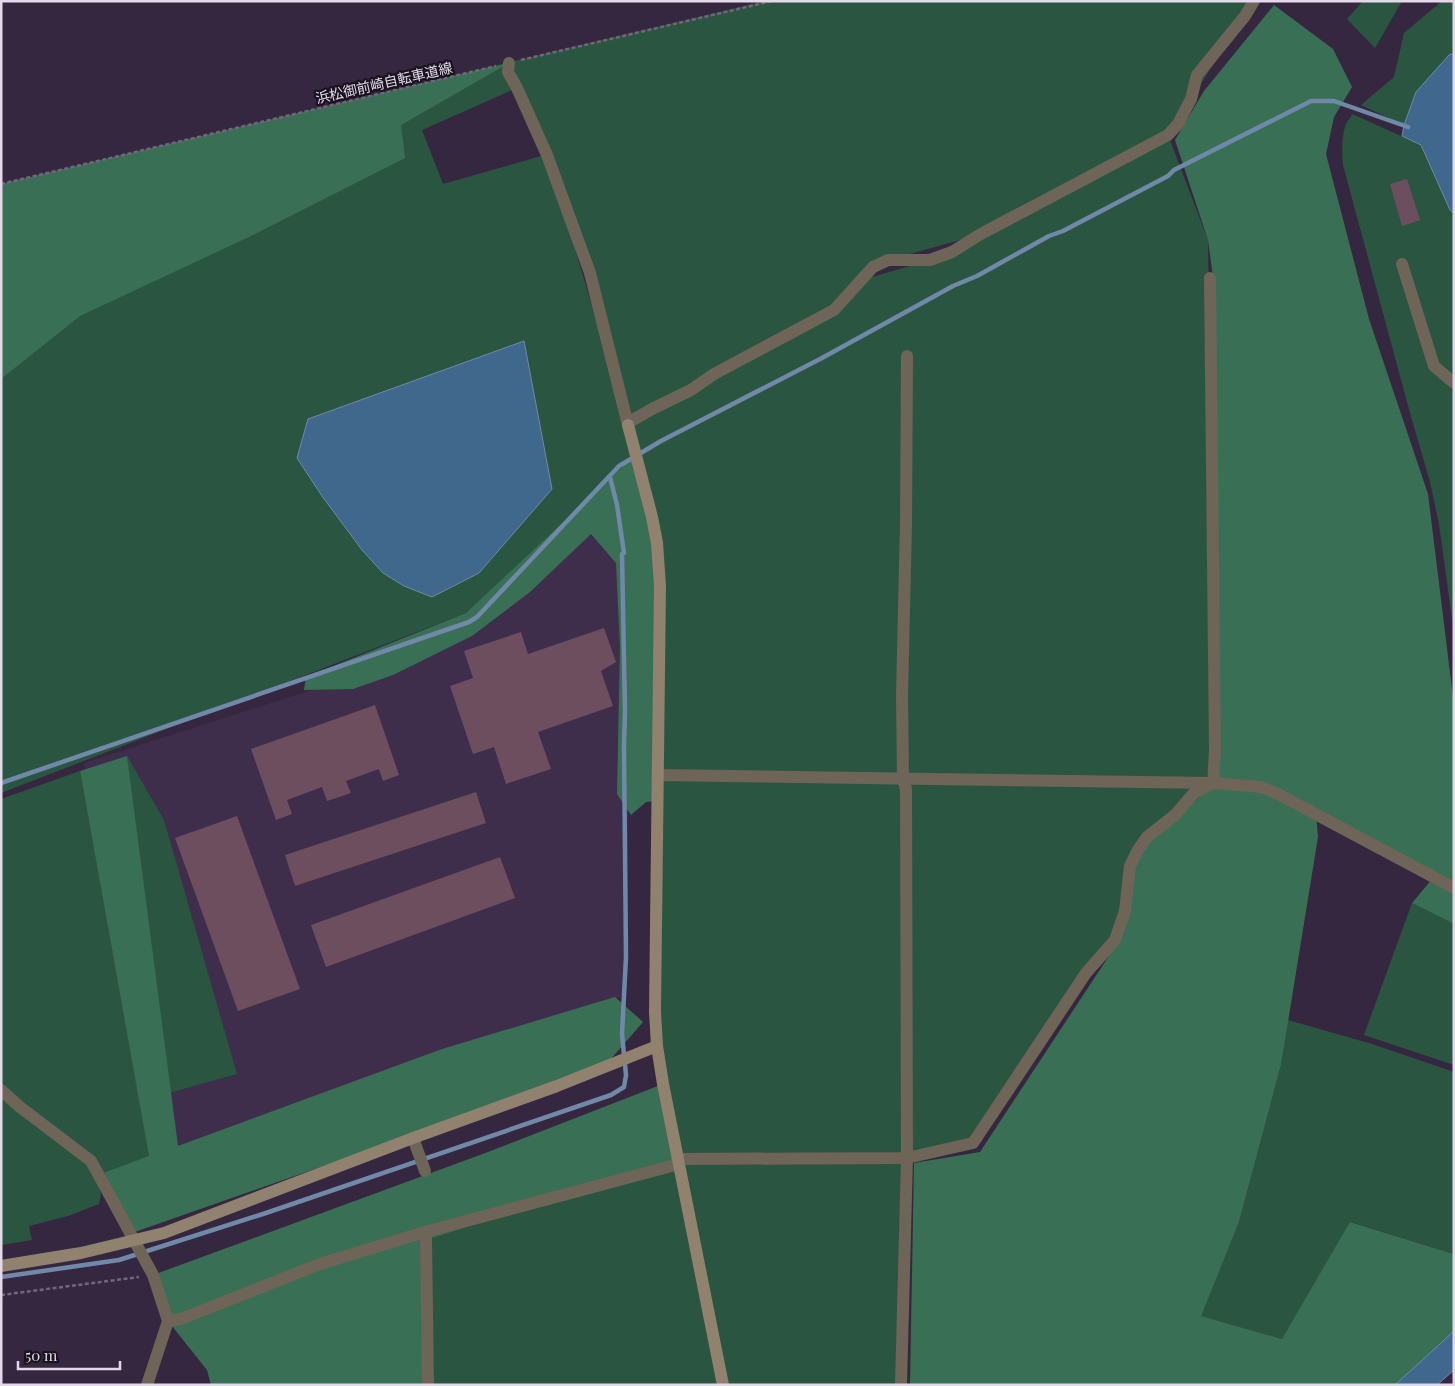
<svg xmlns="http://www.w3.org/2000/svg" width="1455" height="1386" font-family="'Playfair Display','Noto Sans JP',serif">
<rect width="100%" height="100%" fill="#362740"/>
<path fill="#3f2d4c" d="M615,486l16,133 -5,376 -479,168 -63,-400 371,-119z"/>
<g fill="#2a5641" fill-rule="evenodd">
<path d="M765,1h489l-86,134 40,105 7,511 -10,32 -90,157 -142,203 -66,15 -1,227h-478l-3,-153 252,-74 -20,-112 1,-483 -22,-102 -170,152 -465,180v-609zM517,88l28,67 -102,29 -21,-54zM554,179l48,141 22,93zM971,237l-41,23 -61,18 19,-18z"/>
<path d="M1363,1h39l-27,47 -28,-29z"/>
<path d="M1442,1h12v55l-10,4 -40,65 -43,-20 33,-28 10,-44z"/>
<path d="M1352,114l69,31 29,65 4,3v420l-15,-109 -9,-42 -20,-69 -67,-248c-1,-13 -2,-28 3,-41 2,-4 5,-6 6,-10z"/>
<path d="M127,756l37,64 73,254 -72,20z"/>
<path d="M80,771l70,389 -52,15 -6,-10 9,29 -2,10 -31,12 -39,10 3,14 -31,5v-154l35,36 51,31 -86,-72v-287z"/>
<path d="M1412,903l42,21v141l-90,-30z"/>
<path d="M1288,1020l84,24 82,28v182l-103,-32 -45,87 -24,30 -82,-23 39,-94 42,-157z"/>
</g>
<g fill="#397055">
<path d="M1274,5l59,44 19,38 -18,30 -8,37 43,165 59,175 26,211v219l-42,-21 21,-25 -117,-64 2,23 -37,228 -42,157 -38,94 81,23 68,-117 104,32v81l-56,50h-488l4,-222 66,-11 144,-219 5,-55 18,-41 48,-36 18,-18 3,-484 -8,-59 -33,-100 29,-49z"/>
<path d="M509,63l-108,62 4,33 -154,78 -171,80 -79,63v-195z"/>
<path d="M636,454l21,89v258l-11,1 -15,13 -14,-21 3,-147 -4,-84 -25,-29 -61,58 -58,44 -79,39 -40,14 -49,1 2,-13 160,-64z"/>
<path d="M127,756l51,390 264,-97 173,-52 28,25 -40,46 -474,166 -31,-59 51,-19 -69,-385z"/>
<path d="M663,1084l14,75 -251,81 1,145h-216l-4,-15 -39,-49 -15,-46 335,-123z"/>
</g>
<g fill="#40678c" stroke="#7189a8">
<path d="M1454,53v160l-4,-3 -29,-65 -19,-9 2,-11 12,-33 33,-37z"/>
<path d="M524,341l28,148 -73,84 -47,24 -28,-11 -21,-13 -21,-23 -40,-54 -25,-38 11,-39z"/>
<path d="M1454,1331v39l-17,15h-42z"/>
</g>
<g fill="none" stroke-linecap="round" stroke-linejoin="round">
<g stroke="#7189a8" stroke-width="4.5">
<path d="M1,783l468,-161 8,-5 142,-151 42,-25 161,-83 131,-72 24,-10 72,-40 14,-5 105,-55 6,-6 137,-69h23l74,26"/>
<path d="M1,1277l118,-17 147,-47 345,-118 13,-8 2,-12 -4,-41 4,-77 -2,-211 1,-35 -3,-157 2,-1 -7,-48 -7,-28"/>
</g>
</g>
<g fill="#6d4e5f">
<path d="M1407,179l13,41 -18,6 -12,-42z"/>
<path d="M604,628l12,34 -15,9 12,35 -75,26 13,37 -45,15 -12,-37 -21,7 -23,-68 23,-8 -9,-27 57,-19 7,22z"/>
<path d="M375,705l24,70 -16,6 -4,-12 -33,12 5,12 -24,8 -5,-14 -35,13 5,14 -16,6 -25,-71z"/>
<path d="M476,792l10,31 -191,63 -10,-31z"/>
<path d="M237,816l63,173 -62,22 -63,-173z"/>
<path d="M500,857l15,41 -189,69 -15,-42z"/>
</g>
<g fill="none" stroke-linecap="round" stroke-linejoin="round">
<g stroke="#73667c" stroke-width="2.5" stroke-dasharray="4 2.5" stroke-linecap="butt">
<path d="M521,60l251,-59"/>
<path d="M1,184l495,-118"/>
<path d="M1,1295l138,-18"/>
</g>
<g stroke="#6e6458" stroke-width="12">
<path d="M509,63l-1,9 9,16 30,67 43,118 38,152 3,-4 21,-12 39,-19 23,-16 120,-64 39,-43 15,-7h42l22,-8 27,-17 189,-100 10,-11 13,-25 6,-24 48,-59 9,-15"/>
<path d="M1402,264l32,102 20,17"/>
<path d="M1210,278l5,473 -2,32"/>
<path d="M658,775l555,8 48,4 17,7 176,94"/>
<path d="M1,1090l19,17 71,54 62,114 15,46 -21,64"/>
<path d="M413,1138l12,33"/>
<path d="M677,1159l230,-1 66,-15 113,-170 29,-33 10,-29 5,-45 8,-16 9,-13 28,-22 19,-22 17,-9"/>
<path d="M425,1232l1,7 2,146"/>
<path d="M168,1321l13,-2 139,-55 105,-32 254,-68"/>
<path d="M901,1385l6,-227 -1,-369 -3,-10 -1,-83 4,-171 1,-169"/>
</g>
<g stroke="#91816f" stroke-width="12">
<path d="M628,425l24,92 5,26 3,43 -5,426 2,34 6,38 60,301"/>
<path d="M1,1266l80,-13 83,-20 249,-95 144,-52 100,-40"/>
</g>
</g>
<g text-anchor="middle" stroke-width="4.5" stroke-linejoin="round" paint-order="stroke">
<g font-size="14" fill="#e3d9ea" stroke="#1a131f">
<text transform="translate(384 83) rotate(-13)" y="5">浜松御前崎自転車道線</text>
</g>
</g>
<rect width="1455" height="1386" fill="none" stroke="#e3d9ea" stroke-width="5"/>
<path d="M18 1361v8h102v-8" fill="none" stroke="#e3d9ea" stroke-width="2.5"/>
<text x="25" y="1361" font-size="15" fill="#e3d9ea" stroke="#1a131f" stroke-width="4" paint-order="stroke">50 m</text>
</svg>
